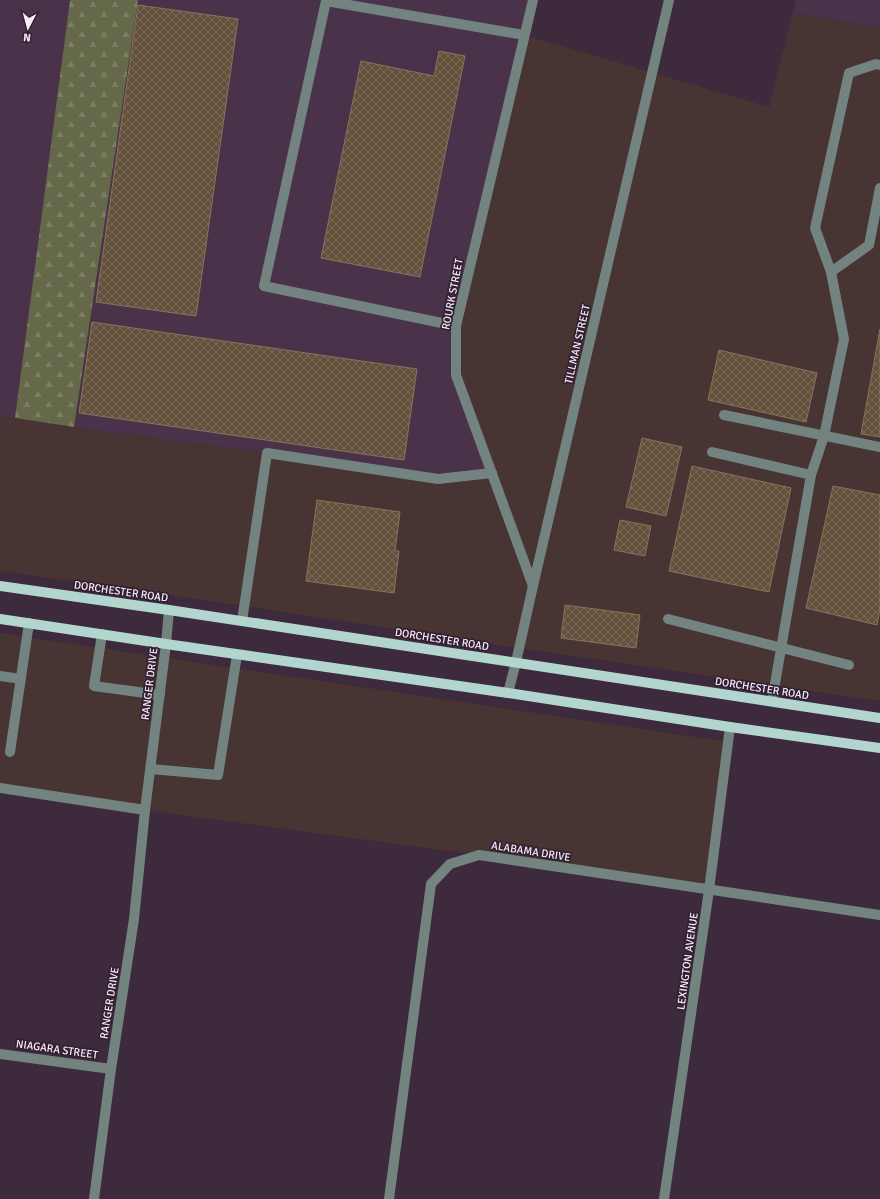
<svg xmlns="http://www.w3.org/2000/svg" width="880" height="1199" font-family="Signika,sans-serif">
<defs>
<pattern id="forest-firs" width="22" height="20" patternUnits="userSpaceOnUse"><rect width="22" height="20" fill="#65694a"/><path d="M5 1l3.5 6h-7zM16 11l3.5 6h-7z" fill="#7c7f65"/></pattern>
<pattern id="building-cross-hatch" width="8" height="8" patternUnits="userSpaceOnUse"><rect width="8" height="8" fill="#63513c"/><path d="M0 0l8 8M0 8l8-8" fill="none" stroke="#7a6a59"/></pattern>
</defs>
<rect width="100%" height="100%" fill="#3d2b3d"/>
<g fill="#483432">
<path d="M793,13l87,14v674l-361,-53 -275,-42 -244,-35v-155l74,11 193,26 189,-78v-49l68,-291 245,72z"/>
<path d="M0,633l728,109 -19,148 -230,-35 -334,-45 -145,-22z"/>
</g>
<g fill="#4a334a">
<path d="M0,0h70l-55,418 -15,-2z"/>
<path d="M138,0h395l-77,326v49l36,98 -54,6 -171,-26 -193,-26z"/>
<path d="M796,0h84v27l-87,-14z"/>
</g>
<path fill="url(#forest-firs)" d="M70,0h68l-64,427 -59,-9z"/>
<g fill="url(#building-cross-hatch)" stroke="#87745e">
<path d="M138,5l100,14 -42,297 -100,-14z"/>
<path d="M439,51l26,5 -45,221 -99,-19 40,-197 73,15z"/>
<path d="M92,322l325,47 -13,91 -325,-47z"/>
<path d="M880,329v108l-19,-3z"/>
<path d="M719,350l98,23 -11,49 -98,-22z"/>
<path d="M642,438l40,9 -16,69 -40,-9z"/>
<path d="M692,466l99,22 -22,104 -100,-21z"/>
<path d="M833,486l47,9v114l-3,16 -71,-17z"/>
<path d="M317,500l83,12 -5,39h4l-5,42 -88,-12z"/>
<path d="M620,520l31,6 -6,30 -31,-6z"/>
<path d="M565,605l75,10 -4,33 -75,-10z"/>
</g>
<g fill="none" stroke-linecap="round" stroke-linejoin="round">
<g stroke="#738480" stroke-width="10">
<path d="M831,272l38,-27 11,-57"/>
<path d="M456,326l-192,-40 62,-285 198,34"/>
<path d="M724,415l156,32"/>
<path d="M712,452l99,23"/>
<path d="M533,586l-77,-211v-49l77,-326"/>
<path d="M668,619l181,46"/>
<path d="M242,621l25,-168 171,26 54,-6"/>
<path d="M102,634l-8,52 66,9"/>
<path d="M0,676l21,3"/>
<path d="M508,693l8,-31 17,-76 136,-586"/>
<path d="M772,701l39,-226 13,-39 20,-97 -13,-67 -16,-44 34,-155 27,-9 4,1"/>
<path d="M10,752l19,-129"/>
<path d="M151,769l67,6 19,-120"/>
<path d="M0,788l145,22"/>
<path d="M0,1054l111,15"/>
<path d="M94,1199l17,-130 23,-150 11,-109 21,-166 3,-34"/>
<path d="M389,1199l42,-315 19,-20 29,-9 401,60"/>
<path d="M664,1199l45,-309 21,-163"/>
</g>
<g stroke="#b2d5cd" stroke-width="10">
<path d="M0,586l169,24 711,108"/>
<path d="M0,619l166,25 342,49 222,34 150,21"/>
</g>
</g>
<g text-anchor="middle" stroke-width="3.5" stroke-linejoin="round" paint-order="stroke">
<g font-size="11" fill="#f8ecf7" stroke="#332133">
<text transform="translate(452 294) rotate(-79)" y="4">ROURK STREET</text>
<text transform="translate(577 344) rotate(-77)" y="4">TILLMAN STREET</text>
<text transform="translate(121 591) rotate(8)" y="4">DORCHESTER ROAD</text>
<text transform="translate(442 639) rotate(9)" y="4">DORCHESTER ROAD</text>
<text transform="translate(149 684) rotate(-83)" y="4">RANGER DRIVE</text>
<text transform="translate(762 688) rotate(9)" y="4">DORCHESTER ROAD</text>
<text transform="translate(531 851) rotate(9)" y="4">ALABAMA DRIVE</text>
<text transform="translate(687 961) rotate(-82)" y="4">LEXINGTON AVENUE</text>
<text transform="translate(109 1003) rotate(-81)" y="4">RANGER DRIVE</text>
<text transform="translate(57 1049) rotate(8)" y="4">NIAGARA STREET</text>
</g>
</g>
<g transform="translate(28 28) rotate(186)" stroke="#332133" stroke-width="3" paint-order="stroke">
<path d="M0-3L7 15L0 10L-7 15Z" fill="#f8ecf7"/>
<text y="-6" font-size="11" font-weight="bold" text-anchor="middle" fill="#f8ecf7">N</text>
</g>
</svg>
